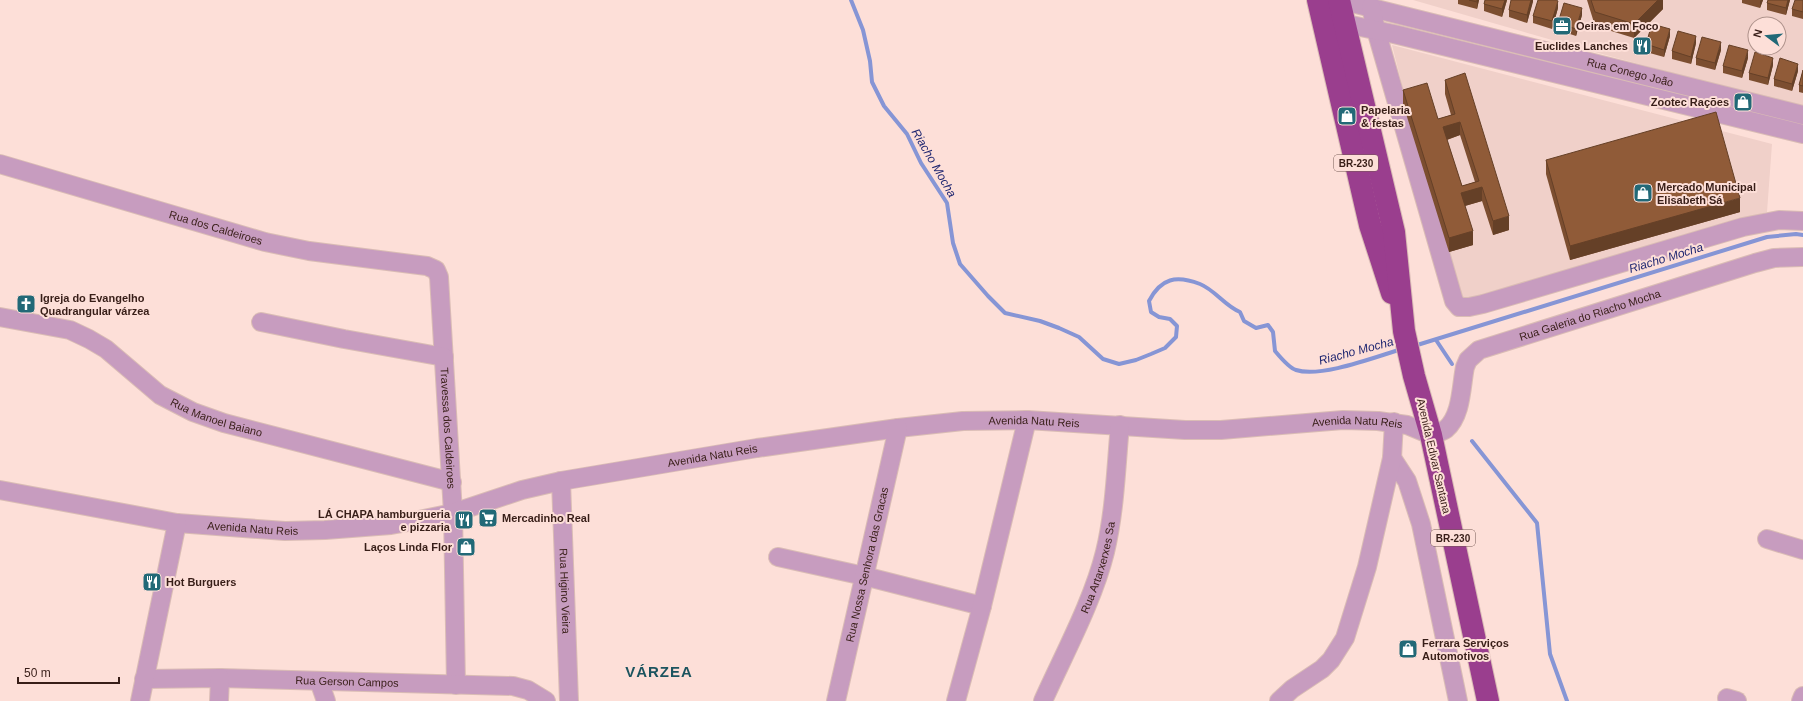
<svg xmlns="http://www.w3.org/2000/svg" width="1803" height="701" font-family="Helvetica,sans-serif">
<rect width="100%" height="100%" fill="#fddfd8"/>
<g fill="#f0d0c9" fill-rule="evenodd">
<path d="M1413,0h390v108l-216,-58zM1755,24h24v24h-24z"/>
<path d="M1392,45l380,99 -5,68 -303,90 -39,-126z"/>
</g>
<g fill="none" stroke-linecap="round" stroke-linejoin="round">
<g stroke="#8695d5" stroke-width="4">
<path d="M851,0l12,30 7,31 2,21 12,24 23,28 14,29 26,40 6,40 7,21 28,32 17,17 35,8 19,7 20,9 24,22 16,5 17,-4 15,-6 14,-6 11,-11 1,-11 -7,-7 -11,-2 -8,-5 -2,-11c12,-23 27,-26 51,-17 15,6 25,22 40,28l4,9 12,7 12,-3 5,7 2,19c5,6 14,17 21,19 25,8 79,-13 106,-21"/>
<path d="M1436,340l16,24"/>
<path d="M1414,346l353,-109 29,-3 7,1"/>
<path d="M1472,441l65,82 13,131 17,47"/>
</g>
<defs>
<g id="minor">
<path id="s1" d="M1340,0l463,115"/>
<path d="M1371,7l5,23 78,271 5,6h10l14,-3 260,-77 36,-7 24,1"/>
<path d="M1332,21l62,13 409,100"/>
<path id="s2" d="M0,164l265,78 44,9 118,15 9,4 3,7 14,236 3,172"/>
<path id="s3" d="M0,317l70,13 19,9 17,10 54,46 33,17 31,11 228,59"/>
<path d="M261,322l83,17 100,18"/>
<path d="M1392,458l15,23 14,43 37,177"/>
<path id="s4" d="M561,481l8,220"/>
<path id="s5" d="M0,490l177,33 108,8 40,-1 66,-5 28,-5 34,-7 69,-23 39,-9 196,-33 141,-20 65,-7 64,-1 158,10h36l122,-10 35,1 29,4 24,10c5,-2 11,-3 15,-6 16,-14 15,-43 19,-62l3,-7 11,-10 276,-87 19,-5 29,-1"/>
<path d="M1767,539l36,11"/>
<path d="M778,557l86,19 118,30"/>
<path id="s6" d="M144,679l76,-1 293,8 15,4 18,11"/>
<path d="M319,681l7,20"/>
<path d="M1727,698l10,3"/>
<path d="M140,701l37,-178"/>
<path d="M219,701l1,-23"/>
<path id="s7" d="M836,701l62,-273"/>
<path d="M956,701l26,-95 45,-186"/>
<path id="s8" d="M1043,701c21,-47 50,-100 62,-149 10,-41 11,-85 15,-127"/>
<path d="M1279,701l13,-12 30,-20 9,-9 14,-22 22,-71 25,-109 2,-36"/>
<path d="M1801,701l2,-5"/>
</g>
<g id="highway">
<path d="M1318,0l52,225 22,68"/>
<path d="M1339,0l55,232 10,99 10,45 17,59 57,266"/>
</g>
</defs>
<use href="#minor" stroke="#dabcb5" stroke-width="20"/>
<use href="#highway" stroke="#dabcb5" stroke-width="24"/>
<use href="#minor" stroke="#c79cbf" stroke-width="18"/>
<use href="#highway" stroke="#9a3e8e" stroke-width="22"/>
</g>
<g fill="#7c4e30" fill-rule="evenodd">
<path d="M1458,0h21l-2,9 -19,-5z"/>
<path d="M1485,0h22l-5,17 -18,-6v-7z"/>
<path d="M1533,0l-6,23 -18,-6v-7z"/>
<path d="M1587,0h76v9l-29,29 -39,-12z"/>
<path d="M1742,0h21l-3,8 -18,-5z"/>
<path d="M1768,0h22l-4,15 -19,-5v-7z"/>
<path d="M1803,0v19l-11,-3v-7z"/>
<path d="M1558,8l-6,21 -19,-6v-7z"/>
<path d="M1582,15l-6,21 -18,-6v-7z"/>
<path d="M1670,36l-6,21 -18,-5v-8z"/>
<path d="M1696,43l-5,21 -19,-5v-8z"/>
<path d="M1721,50l-6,20 -19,-5v-7z"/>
<path d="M1748,58l-6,20 -19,-5v-7z"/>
<path d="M1773,65l-5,20 -19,-5v-7z"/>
<path d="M1803,70v23l-4,-1v-7z"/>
<path d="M1798,71l-6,20 -18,-5v-7z"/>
<path d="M1445,80l64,150 -16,5 -11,-34 -17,5 8,39 -24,7 -46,-148v-14l35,29 13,-4 -6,-21zM1460,135l15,47 -13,4 -15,-46z"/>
<path d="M1546,160l194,52 -170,48 -24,-86z"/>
</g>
<g fill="#654027">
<path d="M1477,0h2l-2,9z"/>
<path d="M1505,0h2l-5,17v-8z"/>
<path d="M1531,0h2v2l-6,21v-8z"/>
<path d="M1658,0h5v9l-29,29v-14z"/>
<path d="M1761,0h2l-3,8v-7z"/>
<path d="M1788,0h2l-4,15v-7z"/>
<path d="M1558,1v7l-6,21v-8z"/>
<path d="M1582,8v7l-6,21v-7z"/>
<path d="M1670,29v7l-6,21v-7z"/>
<path d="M1696,36v7l-5,21v-7z"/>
<path d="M1721,42v8l-6,20v-7z"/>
<path d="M1748,50v8l-6,20v-7z"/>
<path d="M1773,58v7l-5,20v-7z"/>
<path d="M1798,64v7l-6,20v-7z"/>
<path d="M1460,122v13l-17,6v-14z"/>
<path d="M1482,187v14l-21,6v-14z"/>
<path d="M1740,198v14l-170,48v-14z"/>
<path d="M1509,216v14l-16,5v-14z"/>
<path d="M1473,231v14l-24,7v-14z"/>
</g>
<g fill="#905b38" stroke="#654027" fill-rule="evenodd">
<path d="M1469,0h8v2z"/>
<path d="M1485,0h20l-3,9 -18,-5z"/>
<path d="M1511,0h20l-4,15 -18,-5z"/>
<path d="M1538,0h18l2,1 -6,20 -19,-5z"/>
<path d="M1591,0h67l-24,24 -39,-12z"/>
<path d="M1768,0h20l-2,8 -19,-5z"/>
<path d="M1795,0h8v12l-11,-3z"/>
<path d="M1564,3l18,5 -6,21 -18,-6z"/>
<path d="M1652,24l18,5 -6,21 -18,-6z"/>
<path d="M1678,31l18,5 -5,21 -19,-6z"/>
<path d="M1702,37l19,5 -6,21 -19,-5z"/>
<path d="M1729,45l19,5 -6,21 -19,-5z"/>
<path d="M1755,52l18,6 -5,20 -19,-5z"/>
<path d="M1780,58l18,6 -6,20 -18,-5z"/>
<path d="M1803,70v16l-4,-1z"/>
<path d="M1465,73l44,143 -16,5 -11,-34 -21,6 12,38 -24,7 -46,-148 24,-7 11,36 17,-5 -10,-34zM1460,122l19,59 -17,5 -19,-59z"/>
<path d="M1716,112l24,86 -170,48 -24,-86z"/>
</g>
<defs>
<symbol id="office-square" viewBox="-11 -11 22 22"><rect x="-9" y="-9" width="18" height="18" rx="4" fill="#226977" stroke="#fddfd8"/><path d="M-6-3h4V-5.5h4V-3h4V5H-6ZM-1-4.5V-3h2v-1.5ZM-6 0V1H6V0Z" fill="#fff"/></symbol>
<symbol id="restaurant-square" viewBox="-11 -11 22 22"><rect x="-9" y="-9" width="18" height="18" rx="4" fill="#226977" stroke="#fddfd8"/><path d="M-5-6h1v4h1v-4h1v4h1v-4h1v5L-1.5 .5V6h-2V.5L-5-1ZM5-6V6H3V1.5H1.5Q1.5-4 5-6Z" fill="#fff"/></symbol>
<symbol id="shop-square" viewBox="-11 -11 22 22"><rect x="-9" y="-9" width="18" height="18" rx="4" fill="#226977" stroke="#fddfd8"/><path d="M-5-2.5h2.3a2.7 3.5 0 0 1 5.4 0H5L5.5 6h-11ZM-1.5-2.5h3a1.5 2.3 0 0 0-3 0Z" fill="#fff"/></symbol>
<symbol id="church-square" viewBox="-11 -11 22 22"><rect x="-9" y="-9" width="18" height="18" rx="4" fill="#226977" stroke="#fddfd8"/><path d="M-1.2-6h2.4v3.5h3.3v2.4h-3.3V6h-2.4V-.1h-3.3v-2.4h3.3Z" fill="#fff"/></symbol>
<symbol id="supermarket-square" viewBox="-11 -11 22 22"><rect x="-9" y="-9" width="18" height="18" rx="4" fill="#226977" stroke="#fddfd8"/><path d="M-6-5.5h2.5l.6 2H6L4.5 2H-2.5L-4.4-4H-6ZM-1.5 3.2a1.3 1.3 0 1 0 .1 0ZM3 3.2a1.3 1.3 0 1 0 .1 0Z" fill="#fff"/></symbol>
</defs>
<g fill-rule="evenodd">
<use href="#office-square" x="1551" y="15" width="22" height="22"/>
<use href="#restaurant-square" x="1631" y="35" width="22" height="22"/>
<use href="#shop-square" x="1732" y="91" width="22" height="22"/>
<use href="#shop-square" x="1336" y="105" width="22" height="22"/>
<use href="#shop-square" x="1632" y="182" width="22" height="22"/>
<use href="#church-square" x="15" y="293" width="22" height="22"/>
<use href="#supermarket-square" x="477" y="507" width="22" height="22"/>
<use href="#restaurant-square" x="453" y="509" width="22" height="22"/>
<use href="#shop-square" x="455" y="536" width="22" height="22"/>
<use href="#restaurant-square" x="141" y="571" width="22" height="22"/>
<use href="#shop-square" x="1397" y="638" width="22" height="22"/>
</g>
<g text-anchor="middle" stroke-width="4" stroke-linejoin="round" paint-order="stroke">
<g fill="#fddfd8" stroke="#735852" stroke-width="1">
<rect x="1334" y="155" width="44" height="16" rx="3"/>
<rect x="1431" y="530" width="44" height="16" rx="3"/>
</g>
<g font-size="10" font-weight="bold" fill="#381e18">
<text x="1356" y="167">BR-230</text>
<text x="1453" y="542">BR-230</text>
</g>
<g font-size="11" font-weight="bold" fill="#381e18" stroke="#fddfd8" text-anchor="start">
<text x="1576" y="30">Oeiras em Foco</text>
<text x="1628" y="50" text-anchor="end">Euclides Lanches</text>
<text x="1729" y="106" text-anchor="end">Zootec Rações</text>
<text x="1361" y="114">Papelaria<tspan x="1361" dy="13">&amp; festas</tspan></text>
<text x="1657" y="191">Mercado Municipal<tspan x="1657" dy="13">Elisabeth Sá</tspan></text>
<text x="40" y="302">Igreja do Evangelho<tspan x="40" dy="13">Quadrangular várzea</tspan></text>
<text x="450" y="518" text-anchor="end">LÁ CHAPA hamburgueria<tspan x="450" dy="13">e pizzaria</tspan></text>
<text x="502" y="522">Mercadinho Real</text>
<text x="452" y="551" text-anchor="end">Laços Linda Flor</text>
<text x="166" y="586">Hot Burguers</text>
<text x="1422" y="647">Ferrara Serviços<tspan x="1422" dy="13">Automotivos</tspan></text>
</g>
<g font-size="11" fill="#381e18" stroke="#fddfd8">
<text dy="4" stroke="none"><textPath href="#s1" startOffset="299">Rua Conego João</textPath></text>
<text dy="4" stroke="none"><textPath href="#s2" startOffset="225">Rua dos Caldeiroes</textPath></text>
<text dy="4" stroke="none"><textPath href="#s5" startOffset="1669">Rua Galeria do Riacho Mocha</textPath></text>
<text dy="4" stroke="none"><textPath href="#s3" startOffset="244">Rua Manoel Baiano</textPath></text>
<text dy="4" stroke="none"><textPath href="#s5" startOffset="1048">Avenida Natu Reis</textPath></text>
<text dy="4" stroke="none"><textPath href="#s5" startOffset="1372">Avenida Natu Reis</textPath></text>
<text dy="4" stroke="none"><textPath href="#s2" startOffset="609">Travessa dos Caldeiroes</textPath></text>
<text dy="4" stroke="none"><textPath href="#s5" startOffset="724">Avenida Natu Reis</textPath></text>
<text transform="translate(1434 456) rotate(77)" y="4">Avenida Edivar Santana</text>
<text dy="4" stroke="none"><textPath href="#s5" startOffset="256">Avenida Natu Reis</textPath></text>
<text dy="4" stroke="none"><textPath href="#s7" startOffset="140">Rua Nossa Senhora das Gracas</textPath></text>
<text dy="4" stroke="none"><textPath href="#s8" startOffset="145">Rua Artarxerxes Sa</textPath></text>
<text dy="4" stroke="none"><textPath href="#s4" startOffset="110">Rua Higino Vieira</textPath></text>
<text dy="4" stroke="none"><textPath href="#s6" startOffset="203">Rua Gerson Campos</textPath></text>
</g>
<g font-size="12" font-style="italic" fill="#202771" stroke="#fddfd8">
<text transform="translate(934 163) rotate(60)" y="4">Riacho Mocha</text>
<text transform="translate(1666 258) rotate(-17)" y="4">Riacho Mocha</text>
<text transform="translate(1356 351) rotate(-15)" y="4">Riacho Mocha</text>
</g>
<g font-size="15" font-weight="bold" letter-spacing="1" fill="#1c545f" stroke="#fddfd8">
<text x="659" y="677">VÁRZEA</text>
</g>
</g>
<g transform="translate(1767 36) rotate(286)"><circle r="19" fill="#fddfd8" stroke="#ae928b"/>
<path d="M0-3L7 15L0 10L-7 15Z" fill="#226977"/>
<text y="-6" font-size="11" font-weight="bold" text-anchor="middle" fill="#381e18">N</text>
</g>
<path d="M18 677v6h101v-6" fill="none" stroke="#381e18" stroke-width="2"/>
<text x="24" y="677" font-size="12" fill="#381e18" stroke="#fddfd8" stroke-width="3" paint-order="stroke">50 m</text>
</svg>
